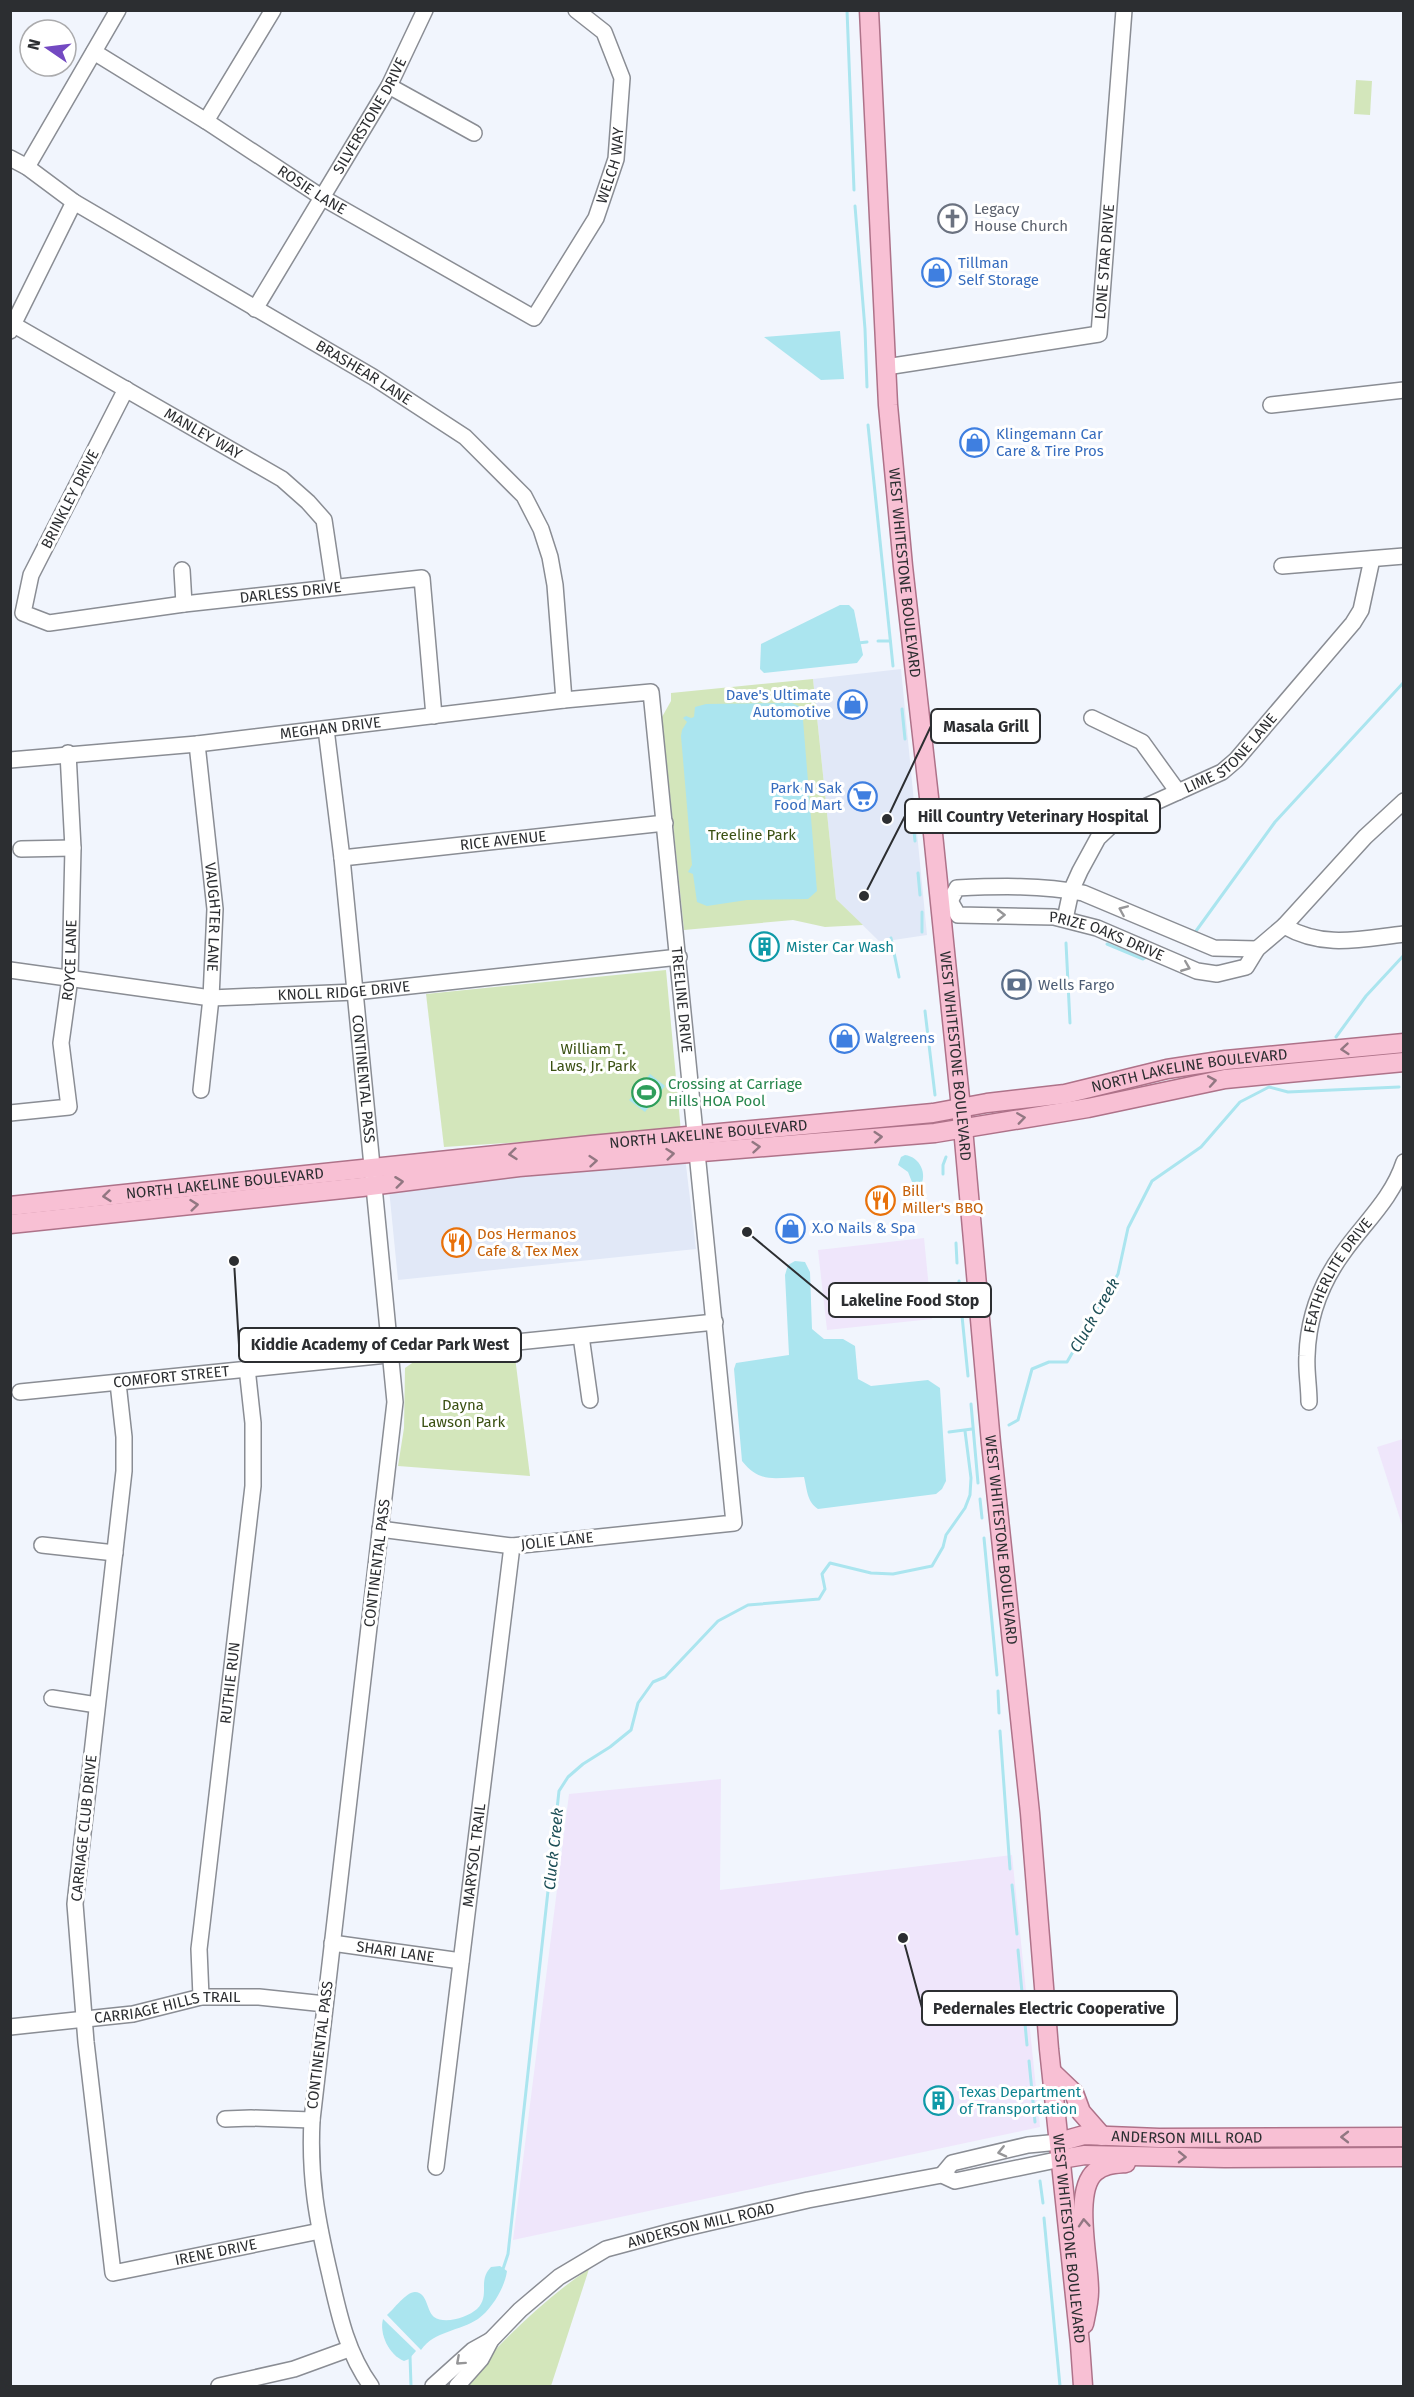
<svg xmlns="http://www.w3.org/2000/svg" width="1414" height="2397" font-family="'Fira Sans',sans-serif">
<rect width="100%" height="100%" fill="#f1f5fd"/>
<g fill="#e1e8f7">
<path d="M901,669l26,266 -47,7 -44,-43 -23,-220z"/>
<path d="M685,1157l11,92 -298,31 -9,-91z"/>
</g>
<g fill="#efe6fb">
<path d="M924,1238l8,81 -105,11 -9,-80z"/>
<path d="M1403,1439h1l-1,89 -26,-81z"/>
<path d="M721,1779l-1,111 292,-35 28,272 -527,113 56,-446z"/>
</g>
<g fill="#d3e6bb">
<path d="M1356,80l16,1 -2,34 -16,-1z"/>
<path d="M813,679l23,220 27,26 -38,2 -32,-7 -109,10 -22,-213 9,-16v-8z"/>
<path d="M666,970l15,162 -237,15 -18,-153z"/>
<path d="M514,1349l16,127 -132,-10 6,-38 1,-60 10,-7z"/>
<path d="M589,2269l-38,117h-89c38,-43 79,-85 127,-117z"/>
</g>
<g fill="#abe5ef">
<path d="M840,331l4,48 -23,1 -57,-43z"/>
<path d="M840,605h9l5,5 9,45 -6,8 -93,10 -4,-4 1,-25z"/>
<path d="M792,703l7,3 4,14 14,171 -9,8 -61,1 -40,6 -10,-4 -4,-28 -5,-2 4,-7 -11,-129 1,-6 5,-8 -4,-4 3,-2 5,2 3,-1 1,-10 11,-3z"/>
<path d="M650,1074l15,12 -20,26 -16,-12z"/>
<path d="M905,1155c15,2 23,19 15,32h-6l-6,-15 -10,-7 3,-8z"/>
<path d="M795,1261l10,1 5,10 2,57 12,10h19l12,7 3,33 13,7 57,-6 12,8 6,93 -4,8 -6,5 -118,15c-11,-7 -11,-20 -14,-32 -27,0 -43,8 -62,-16l-8,-92 2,-6 53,-8 -4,-80 3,-10z"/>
<path d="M500,2266l7,5c-2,16 -15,38 -29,48 -18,12 -44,12 -57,31l-34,-35c7,-6 19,-23 28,-23 13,1 11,18 19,25 11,8 34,0 43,-8 14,-14 0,-28 14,-42z"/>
<path d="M383,2319l33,32 -7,8 -5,2c-15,-6 -25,-27 -21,-42z"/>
</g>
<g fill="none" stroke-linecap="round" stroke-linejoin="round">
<g stroke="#abe5ef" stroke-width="3">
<path d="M847,10l7,180"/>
<path d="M855,206l10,123 2,58"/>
<path d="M868,425l25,241"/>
<path d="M878,641h12"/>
<path d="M858,643l9,-1"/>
<path d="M902,709l3,30"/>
<path d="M912,813l3,28"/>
<path d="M918,873l2,22"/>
<path d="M922,912v20"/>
<path d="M1196,931l79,-109 129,-140"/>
<path d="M891,938l8,39"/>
<path d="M1066,943l4,80"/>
<path d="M1107,944l36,15 5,-3"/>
<path d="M925,1011l10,84"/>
<path d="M1336,1037l30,-41 38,-41"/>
<path d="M943,1174v-9l3,-8"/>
<path d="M956,1243l1,20"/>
<path d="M959,1281l1,9"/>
<path d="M961,1306l7,70"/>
<path d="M971,1404l7,79"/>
<path d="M1009,1425l9,-5 14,-51 17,-7h18l51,-88 10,-46 24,-47 49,-34 39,-45 29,-15 19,5 111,-5"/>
<path d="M949,1432l23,-3"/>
<path d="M980,1499l2,19"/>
<path d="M984,1538l13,137"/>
<path d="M998,1691l1,22"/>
<path d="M1000,1731l10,138"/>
<path d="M1012,1885l5,49"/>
<path d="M1018,1950l9,95"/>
<path d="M1029,2061l6,61"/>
<path d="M1040,2181l3,22"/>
<path d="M1044,2218l16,168"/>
<path d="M502,2272l6,-18 51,-463 9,-14 15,-13 27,-17 21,-17 7,-27 15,-21 12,-5 53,-56 30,-16 71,-6 6,-10 -3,-15 8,-11 41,10 22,1 39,-8 11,-19 3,-12 19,-27 5,-13 1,-17 -6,-47"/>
<path d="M410,2356l1,30"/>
</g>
<defs>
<g id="minor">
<path id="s1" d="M94,52l112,69 117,77 211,120 62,-100 20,-59 6,-81 -18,-46 -28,-22"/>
<path d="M389,86l85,47"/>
<path d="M206,121l67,-111"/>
<path id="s2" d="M10,158l17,9 47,35 299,175 92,60 59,59 17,33 9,28 5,28 9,115"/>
<path d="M27,167l91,-157"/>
<path id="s3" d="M255,309l134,-223 36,-76"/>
<path id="s4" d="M14,325l268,154 26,23 16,18 10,67"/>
<path d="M10,331l64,-129"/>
<path id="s5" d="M886,367l213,-33 25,-324"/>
<path id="s6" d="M126,389l-95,186 -8,38 26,10 135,-19 238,-26 12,138"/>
<path d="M1271,405l133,-15"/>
<path d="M1282,566l122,-10"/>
<path d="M182,570l2,34"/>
<path d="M1092,718l50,24 36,50"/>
<path id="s7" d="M326,729l16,129 53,544 -83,718c-3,57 5,100 18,155 9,40 17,78 41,111"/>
<path id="s8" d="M197,744l18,165 -4,89 -10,92"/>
<path id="s9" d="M10,760l187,-16 367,-44 87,-8 83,831 -222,23 -132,-17"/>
<path d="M21,849l52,-1"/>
<path id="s10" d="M342,858l323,-35"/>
<path id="s11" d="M950,901l8,14 96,2 43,11 100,43 20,3 29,-7 11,-18 27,-23 81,-89 39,-36"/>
<path d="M950,901l7,-13c42,-2 85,-3 126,5l131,55 43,1"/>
<path id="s12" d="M1065,919l6,-28 9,-20 18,-33 20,-19 104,-47 14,-12 117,-137 8,-13 11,-51"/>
<path d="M1284,926c40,23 76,13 120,8"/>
<path id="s13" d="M10,970l201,28 144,-6 324,-35"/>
<path id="s14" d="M10,1113l59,-6 -8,-64 9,-65 3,-130 -5,-95"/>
<path d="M581,1336l9,64"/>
<path id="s15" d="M118,1383l6,54v34l-49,433 11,138 27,231 207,-42"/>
<path id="s16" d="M20,1392l695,-70"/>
<path id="s17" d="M1309,1402c0,-16 -3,-31 -2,-46 1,-37 14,-73 36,-103 21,-30 49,-54 61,-91"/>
<path d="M42,1545l73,8"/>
<path d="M52,1698l45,7"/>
<path id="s18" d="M332,1943l129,18"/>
<path id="s19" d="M201,1997l-2,-48 3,-25 51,-438v-63l-6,-55"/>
<path id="s20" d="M10,2027l123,-13 68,-17h58l66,7"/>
<path d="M225,2119l26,-1 61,2"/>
<path id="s21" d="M436,2167l76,-621"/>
<path d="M942,2175l10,-12 76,-18 31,-3"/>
<path d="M219,2386l75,-17 55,-20"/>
<path d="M433,2386l40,-36 18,-10"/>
<path id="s22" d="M457,2386l24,-27 10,-19 29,-30 39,-33 47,-28 67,-18 135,-31 134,-25 13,6 106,-22"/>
</g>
<g id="major">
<path id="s23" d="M869,10l19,395 15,161 29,258 31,304 28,315 39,370 19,236 31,295 3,42"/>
<path id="s24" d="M10,1206l581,-61 342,-32 54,-10 78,-9 102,-25 59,-9 178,-17"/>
<path d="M10,1224l352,-37 157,-20 416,-34 153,-25 137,-29 179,-17"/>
<path d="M1052,2072l22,21 7,19 21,24"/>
<path id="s25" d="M1059,2142l25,-7 75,3 245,-1"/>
<path d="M1061,2159l24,-4 140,3 179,-1"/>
<path d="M1084,2324c2,-10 5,-22 5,-32 1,-28 -17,-100 6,-120 9,-8 20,-8 31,-9"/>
</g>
</defs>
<use href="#minor" stroke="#8a8d94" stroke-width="18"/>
<use href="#major" stroke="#ae7289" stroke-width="21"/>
<use href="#minor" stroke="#fff" stroke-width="15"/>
<use href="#major" stroke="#f8c0d4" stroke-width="18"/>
</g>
<defs><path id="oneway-chevron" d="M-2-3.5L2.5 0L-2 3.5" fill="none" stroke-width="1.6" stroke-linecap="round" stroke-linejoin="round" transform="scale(1.5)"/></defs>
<g stroke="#969698">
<use href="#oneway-chevron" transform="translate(1123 910) rotate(-157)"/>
<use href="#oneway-chevron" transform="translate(1001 915) rotate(-1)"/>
<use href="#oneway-chevron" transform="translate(1186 967) rotate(22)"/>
<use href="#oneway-chevron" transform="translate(1002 2152) rotate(167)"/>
<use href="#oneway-chevron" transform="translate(460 2361) rotate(138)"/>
</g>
<g stroke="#927782">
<use href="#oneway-chevron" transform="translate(1345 1049) rotate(175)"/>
<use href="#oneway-chevron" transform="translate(1212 1081) rotate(-10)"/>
<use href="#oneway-chevron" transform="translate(1021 1118) rotate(-8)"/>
<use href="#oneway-chevron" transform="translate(878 1137) rotate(-4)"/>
<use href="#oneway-chevron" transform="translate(756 1147) rotate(-5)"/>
<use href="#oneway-chevron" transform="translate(513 1154) rotate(174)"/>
<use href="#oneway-chevron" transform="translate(670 1154) rotate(-6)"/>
<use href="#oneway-chevron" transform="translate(593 1161) rotate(-5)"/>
<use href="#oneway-chevron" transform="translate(399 1182) rotate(-7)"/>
<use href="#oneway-chevron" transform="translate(107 1196) rotate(174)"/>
<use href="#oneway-chevron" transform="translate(194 1205) rotate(-6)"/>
<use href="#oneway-chevron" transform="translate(1345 2137) rotate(-180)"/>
<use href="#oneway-chevron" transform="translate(1182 2157) rotate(1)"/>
<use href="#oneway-chevron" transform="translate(1084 2223) rotate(-94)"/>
</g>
<defs>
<symbol id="church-ring" viewBox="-11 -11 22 22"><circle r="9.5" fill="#fff" stroke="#6b7280" stroke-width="1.5"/><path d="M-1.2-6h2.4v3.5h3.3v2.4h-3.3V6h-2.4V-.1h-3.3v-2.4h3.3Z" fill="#6b7280"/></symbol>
<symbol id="shop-ring" viewBox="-11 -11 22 22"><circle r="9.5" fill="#fff" stroke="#3f7fe0" stroke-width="1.5"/><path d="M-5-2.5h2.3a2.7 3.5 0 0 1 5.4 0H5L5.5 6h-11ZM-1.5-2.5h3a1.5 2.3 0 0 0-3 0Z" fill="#3f7fe0"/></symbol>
<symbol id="supermarket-ring" viewBox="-11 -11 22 22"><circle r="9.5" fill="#fff" stroke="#3f7fe0" stroke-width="1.5"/><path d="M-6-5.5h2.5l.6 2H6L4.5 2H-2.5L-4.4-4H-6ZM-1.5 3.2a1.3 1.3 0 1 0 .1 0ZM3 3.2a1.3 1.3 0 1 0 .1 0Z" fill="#3f7fe0"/></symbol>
<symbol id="building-ring" viewBox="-11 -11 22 22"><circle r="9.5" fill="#fff" stroke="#0f9aa8" stroke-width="1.5"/><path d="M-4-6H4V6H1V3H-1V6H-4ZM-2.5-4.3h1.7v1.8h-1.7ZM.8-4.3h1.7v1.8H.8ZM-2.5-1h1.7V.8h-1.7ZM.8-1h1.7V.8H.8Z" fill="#0f9aa8"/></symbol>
<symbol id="bank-ring" viewBox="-11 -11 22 22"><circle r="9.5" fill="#fff" stroke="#5c6f8a" stroke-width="1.5"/><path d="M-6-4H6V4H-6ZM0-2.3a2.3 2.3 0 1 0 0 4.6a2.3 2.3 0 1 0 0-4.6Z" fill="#5c6f8a"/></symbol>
<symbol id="stadium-ring" viewBox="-11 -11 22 22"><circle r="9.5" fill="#fff" stroke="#2e9e5b" stroke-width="1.5"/><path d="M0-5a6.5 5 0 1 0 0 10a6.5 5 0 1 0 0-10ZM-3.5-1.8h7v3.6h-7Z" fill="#2e9e5b"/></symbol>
<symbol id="restaurant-ring" viewBox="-11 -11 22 22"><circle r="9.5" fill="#fff" stroke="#e8710a" stroke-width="1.5"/><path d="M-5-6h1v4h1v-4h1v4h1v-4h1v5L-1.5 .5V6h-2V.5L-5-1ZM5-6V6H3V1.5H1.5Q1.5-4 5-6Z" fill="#e8710a"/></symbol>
</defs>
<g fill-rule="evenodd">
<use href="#church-ring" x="936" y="202" width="33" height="33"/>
<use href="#shop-ring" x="920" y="256" width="33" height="33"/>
<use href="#shop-ring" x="958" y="426" width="33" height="33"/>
<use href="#shop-ring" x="836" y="688" width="33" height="33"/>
<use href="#supermarket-ring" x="846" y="780" width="33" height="33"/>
<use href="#building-ring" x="748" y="930" width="33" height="33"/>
<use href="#bank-ring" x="1000" y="968" width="33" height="33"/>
<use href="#shop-ring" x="828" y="1022" width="33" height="33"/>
<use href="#stadium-ring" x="630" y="1076" width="33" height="33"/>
<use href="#restaurant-ring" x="864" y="1184" width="33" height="33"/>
<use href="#shop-ring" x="774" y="1212" width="33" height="33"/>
<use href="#restaurant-ring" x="440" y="1226" width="33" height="33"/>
<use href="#building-ring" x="922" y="2084" width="33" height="33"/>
</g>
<g text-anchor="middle" stroke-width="6" stroke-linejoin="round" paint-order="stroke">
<g font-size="15" fill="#2c2e31" stroke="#fff">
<text dy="5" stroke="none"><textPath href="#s3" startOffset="225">SILVERSTONE DRIVE</textPath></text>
<text dy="5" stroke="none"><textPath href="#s1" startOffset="687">WELCH WAY</textPath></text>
<text dy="5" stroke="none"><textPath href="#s1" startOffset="258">ROSIE LANE</textPath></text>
<text dy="5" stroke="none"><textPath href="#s5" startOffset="288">LONE STAR DRIVE</textPath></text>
<text dy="5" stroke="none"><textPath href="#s2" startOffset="414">BRASHEAR LANE</textPath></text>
<text dy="5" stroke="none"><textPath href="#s4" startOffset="218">MANLEY WAY</textPath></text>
<text transform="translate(70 499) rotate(-63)" y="5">BRINKLEY DRIVE</text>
<text dy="5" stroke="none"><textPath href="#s23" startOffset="564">WEST WHITESTONE BOULEVARD</textPath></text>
<text dy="5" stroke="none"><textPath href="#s6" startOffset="519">DARLESS DRIVE</textPath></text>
<text dy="5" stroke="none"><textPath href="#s9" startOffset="322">MEGHAN DRIVE</textPath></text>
<text dy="5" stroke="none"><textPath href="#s12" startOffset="248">LIME STONE LANE</textPath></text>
<text dy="5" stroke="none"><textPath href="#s10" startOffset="162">RICE AVENUE</textPath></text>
<text dy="5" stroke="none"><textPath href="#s8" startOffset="174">VAUGHTER LANE</textPath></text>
<text dy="5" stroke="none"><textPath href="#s11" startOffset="168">PRIZE OAKS DRIVE</textPath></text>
<text dy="5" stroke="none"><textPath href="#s14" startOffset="207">ROYCE LANE</textPath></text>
<text dy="5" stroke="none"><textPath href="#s13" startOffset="336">KNOLL RIDGE DRIVE</textPath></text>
<text dy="5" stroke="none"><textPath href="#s9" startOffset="954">TREELINE DRIVE</textPath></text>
<text dy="5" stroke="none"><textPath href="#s23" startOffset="1050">WEST WHITESTONE BOULEVARD</textPath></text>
<text dy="5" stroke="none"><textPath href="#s24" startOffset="1188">NORTH LAKELINE BOULEVARD</textPath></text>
<text dy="5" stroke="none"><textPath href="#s7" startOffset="352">CONTINENTAL PASS</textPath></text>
<text dy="5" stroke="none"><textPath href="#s24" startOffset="702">NORTH LAKELINE BOULEVARD</textPath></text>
<text dy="5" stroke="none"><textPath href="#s24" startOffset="216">NORTH LAKELINE BOULEVARD</textPath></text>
<text dy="5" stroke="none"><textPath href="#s17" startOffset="134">FEATHERLITE DRIVE</textPath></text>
<text dy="5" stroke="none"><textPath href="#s16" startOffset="152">COMFORT STREET</textPath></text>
<text dy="5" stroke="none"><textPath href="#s23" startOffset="1536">WEST WHITESTONE BOULEVARD</textPath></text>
<text transform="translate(557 1541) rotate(-6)" y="5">JOLIE LANE</text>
<text transform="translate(377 1563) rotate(-83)" y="5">CONTINENTAL PASS</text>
<text dy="5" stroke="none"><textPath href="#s19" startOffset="316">RUTHIE RUN</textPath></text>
<text transform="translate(84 1828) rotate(-84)" y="5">CARRIAGE CLUB DRIVE</text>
<text dy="5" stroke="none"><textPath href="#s21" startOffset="314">MARYSOL TRAIL</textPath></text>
<text dy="5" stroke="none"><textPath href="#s18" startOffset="64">SHARI LANE</textPath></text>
<text dy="5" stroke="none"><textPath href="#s20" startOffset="159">CARRIAGE HILLS TRAIL</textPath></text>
<text transform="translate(320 2045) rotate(-83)" y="5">CONTINENTAL PASS</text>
<text dy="5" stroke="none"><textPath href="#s25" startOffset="129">ANDERSON MILL ROAD</textPath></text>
<text dy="5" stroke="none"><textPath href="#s22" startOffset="303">ANDERSON MILL ROAD</textPath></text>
<text dy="5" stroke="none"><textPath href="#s23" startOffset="2238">WEST WHITESTONE BOULEVARD</textPath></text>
<text dy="5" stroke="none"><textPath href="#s15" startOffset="1000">IRENE DRIVE</textPath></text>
</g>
<g font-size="15" fill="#5b616d" stroke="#fff" text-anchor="start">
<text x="974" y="214">Legacy<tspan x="974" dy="17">House Church</tspan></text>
</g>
<g font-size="15" fill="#366cbe" stroke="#fff" text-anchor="start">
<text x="958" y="268">Tillman<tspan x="958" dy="17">Self Storage</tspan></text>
<text x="996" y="439">Klingemann Car<tspan x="996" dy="17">Care &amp; Tire Pros</tspan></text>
<text x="831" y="700" text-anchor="end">Dave's Ultimate<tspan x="831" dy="17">Automotive</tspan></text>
<text x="842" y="793" text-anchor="end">Park N Sak<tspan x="842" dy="17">Food Mart</tspan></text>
<text x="865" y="1043">Walgreens</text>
<text x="812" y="1233">X.O Nails &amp; Spa</text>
</g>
<g font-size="15" fill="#3a5012" stroke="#fff">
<text x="752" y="840">Treeline Park</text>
<text x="593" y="1054">William T.<tspan x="593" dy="17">Laws, Jr. Park</tspan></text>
<text x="463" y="1410">Dayna<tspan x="463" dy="17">Lawson Park</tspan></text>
</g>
<g font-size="15" fill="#0d838f" stroke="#fff" text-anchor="start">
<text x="786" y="952">Mister Car Wash</text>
<text x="959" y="2097">Texas Department<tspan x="959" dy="17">of Transportation</tspan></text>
</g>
<g font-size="15" fill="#4e5e75" stroke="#fff" text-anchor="start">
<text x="1038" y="990">Wells Fargo</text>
</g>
<g font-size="15" fill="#27864d" stroke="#fff" text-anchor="start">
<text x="668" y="1089">Crossing at Carriage<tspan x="668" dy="17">Hills HOA Pool</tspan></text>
</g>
<g font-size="15" fill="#c56008" stroke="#fff" text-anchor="start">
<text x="902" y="1196">Bill<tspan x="902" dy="17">Miller's BBQ</tspan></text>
<text x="477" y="1239">Dos Hermanos<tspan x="477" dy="17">Cafe &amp; Tex Mex</tspan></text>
</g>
<g font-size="16" font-style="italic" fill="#1d4f57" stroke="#fff">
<text transform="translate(1094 1315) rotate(-60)" y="6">Cluck Creek</text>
<text transform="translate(553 1849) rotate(-84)" y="6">Cluck Creek</text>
</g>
</g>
<path fill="none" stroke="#2c2e31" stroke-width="2" d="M887 819L931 726M864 896L905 816M747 1232L829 1300M234 1261L239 1345M903 1938L922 2008"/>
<g fill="#2c2e31" stroke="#fff" stroke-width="2">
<circle cx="887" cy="819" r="6"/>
<circle cx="864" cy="896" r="6"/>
<circle cx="747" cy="1232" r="6"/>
<circle cx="234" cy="1261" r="6"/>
<circle cx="903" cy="1938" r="6"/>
</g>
<g fill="#fff" stroke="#2c2e31" stroke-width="2">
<rect x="931" y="709" width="109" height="34" rx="6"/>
<rect x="905" y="799" width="255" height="34" rx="6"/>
<rect x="829" y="1283" width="162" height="34" rx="6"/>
<rect x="239" y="1328" width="282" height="34" rx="6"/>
<rect x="922" y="1991" width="255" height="34" rx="6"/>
</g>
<g font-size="16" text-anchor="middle" font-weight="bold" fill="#2c2e31">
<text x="986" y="732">Masala Grill</text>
<text x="1033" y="822">Hill Country Veterinary Hospital</text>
<text x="910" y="1306">Lakeline Food Stop</text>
<text x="380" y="1350">Kiddie Academy of Cedar Park West</text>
<text x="1049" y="2014">Pedernales Electric Cooperative</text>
</g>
<rect width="1414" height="2397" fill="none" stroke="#2c2e31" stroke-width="24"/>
<g transform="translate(48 48) rotate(284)"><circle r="28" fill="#ffffff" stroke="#ababad" stroke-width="1.5"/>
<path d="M0-4.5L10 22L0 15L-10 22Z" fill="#7349c2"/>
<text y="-9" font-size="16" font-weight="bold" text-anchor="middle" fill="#2c2e31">N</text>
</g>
</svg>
